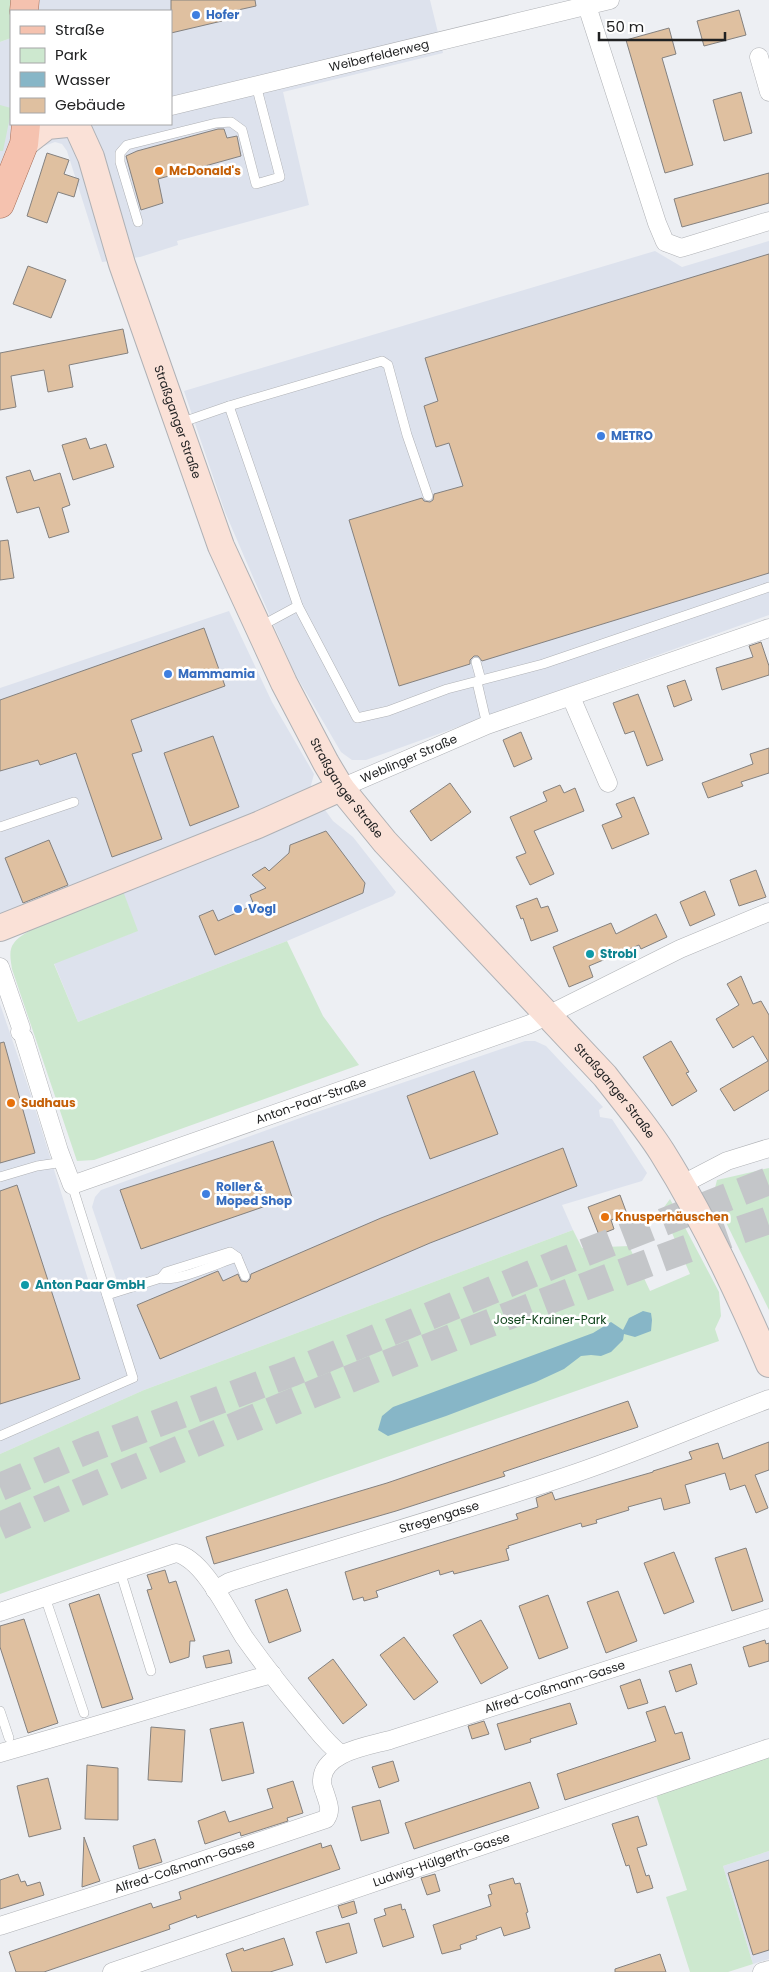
<svg xmlns="http://www.w3.org/2000/svg" width="769" height="1972" font-family="Poppins,sans-serif">
<rect width="100%" height="100%" fill="#edeff3"/>
<g fill="#dde2ed">
<path d="M11,0h419l13,53 -160,39 26,113 -132,36 1,4 -38,12 -38,5 -35,-111 -5,-7 -7,-2 -11,4 -20,-2 -24,60v-162l11,-4v86h160v-113h-160v3z"/>
<path d="M769,241v374l-403,145h-14l-7,-5 -4,-3 -47,-80 -69,-160 -41,-121 471,-140 27,16z"/>
<path d="M229,611l43,91 42,72 -4,15 23,32 20,16 43,55 -3,4 -106,45 -209,81 -24,-59 83,-32 -137,-14v-229z"/>
<path d="M0,1004l29,85 62,200 26,-8 -25,-74 3,-10 6,-7 210,-76 214,-73h10l11,5 57,61 -4,3 1,7 12,2 35,54 -5,8 -80,24 11,25 -429,160 -144,64z"/>
<path d="M769,1851v108l-16,5 -30,-98z"/>
</g>
<g fill="#cde8cf">
<path d="M0,0h11v38l-11,4z"/>
<path d="M0,105l11,3v4l-8,39h-3z"/>
<path d="M123,891l15,40 -84,33 24,58 209,-81 36,75 36,49 -265,95 -17,1 -65,-192c-1,-8 -4,-19 2,-26 12,-17 86,-42 109,-52z"/>
<path d="M769,1168v142l-56,-114 4,-16z"/>
<path d="M670,1199l49,93 2,24 -6,13 4,12 -401,140 -318,113v-140l144,-64 429,-160 9,18 47,-2 21,45 40,-17 -28,-64z"/>
<path d="M769,1756v95l-46,15 30,98 -25,8h-38l-24,-75 21,-7 -31,-95z"/>
</g>
<path fill="#87b6c7" d="M643,1311l8,2 1,7 -1,11 -16,6 -11,-3 -1,6 -12,12 -10,4 -10,-1 -10,1 -17,13 -28,13 -90,34 -58,20 -10,-6 4,-14 11,-9 200,-74 18,-11 12,8 6,-12z"/>
<g fill="#dfc0a0" stroke="#84817f">
<path d="M171,0h84l1,6 -36,8 2,7 -51,12z"/>
<path d="M739,10l7,25 -42,11 -7,-25z"/>
<path d="M669,28l7,26 -14,4 31,107 -28,8 -39,-133z"/>
<path d="M741,92l11,41 -28,8 -11,-41z"/>
<path d="M218,129h6l3,9 10,-2 4,20 -83,23 5,24 -22,7 -15,-54 11,-5z"/>
<path d="M47,153l22,7 -5,14 15,5 -5,18 -16,-5 -11,31 -20,-7z"/>
<path d="M769,173v30l-87,24 -8,-28z"/>
<path d="M769,254v319l-287,88 -4,-5h-4l-4,4v4l-71,22 -50,-166 73,-22 2,3 6,1 3,-2 1,-6 29,-8 -14,-43 -13,4 -12,-41 14,-5 -13,-43z"/>
<path d="M28,266l38,14 -15,38 -38,-14z"/>
<path d="M123,329l5,24 -59,12 4,22 -25,5 -4,-22 -33,6 5,31 -16,3v-57z"/>
<path d="M86,438l4,11 16,-5 8,23 -41,13 -11,-35z"/>
<path d="M30,470l4,11 26,-8 10,32 -8,3 7,24 -20,6 -10,-31 -22,6 -11,-36z"/>
<path d="M8,540l6,38 -14,2v-39z"/>
<path d="M204,628l21,58 -94,34 11,31 -10,3 30,85 -50,18 -36,-104 -36,12 -2,-5 -38,11v-71z"/>
<path d="M761,642l8,24v9l-47,15 -6,-22 37,-11 -4,-11z"/>
<path d="M685,680l7,20 -18,7 -7,-21z"/>
<path d="M638,694l25,66 -16,6 -13,-35 -9,3 -12,-31z"/>
<path d="M521,732l11,27 -18,8 -11,-27z"/>
<path d="M213,736l26,71 -49,19 -26,-73z"/>
<path d="M769,748v25l-28,9 2,4 -35,12 -6,-15 51,-19 -3,-10z"/>
<path d="M450,783l21,29 -40,29 -21,-30z"/>
<path d="M560,785l4,8 11,-5 9,23 -50,20 20,43 -24,11 -14,-28 10,-4 -16,-36 37,-16 -4,-9z"/>
<path d="M634,797l15,37 -37,15 -10,-24 20,-8 -6,-13z"/>
<path d="M326,831l39,52 -2,10 -148,62 -16,-39 14,-6 5,11 36,-16 -4,-10 16,-7 -14,-13 13,-8 4,4 20,-18 1,-8z"/>
<path d="M49,840l19,45 -45,18 -18,-45z"/>
<path d="M756,870l10,27 -27,9 -9,-26z"/>
<path d="M705,891l10,24 -25,11 -10,-24z"/>
<path d="M537,898l4,10 7,-2 10,25 -27,10 -8,-23 -2,1 -5,-13z"/>
<path d="M656,914l11,23 -26,12 -2,-4 -50,21 4,11 -24,10 -16,-40 58,-24 5,11z"/>
<path d="M741,976l12,28 8,-3 8,14v75l-35,21 -14,-22 48,-28 -15,-25 -20,12 -17,-29 23,-14 -12,-21z"/>
<path d="M671,1041l18,31 -3,1 11,18 -25,15 -29,-49z"/>
<path d="M4,1042l31,111 -35,10v-120z"/>
<path d="M474,1071l24,63 -68,25 -23,-63z"/>
<path d="M273,1141l19,56 -151,52 -21,-59z"/>
<path d="M563,1148l14,38 -147,57 -270,116 -23,-54 81,-34 5,10 15,-7 3,7 6,1 3,-3 1,-5 130,-56z"/>
<path d="M17,1185l63,194 -80,25v-213z"/>
<path d="M620,1195l7,19 -16,6 3,9 -15,6 -11,-28z"/>
<path d="M628,1401l10,26 -135,45 2,4 -109,35 -182,53 -8,-27 181,-54z"/>
<path d="M769,1442v28l-14,5 13,33 -12,5 -11,-28 -15,5 -5,-17 -40,12 5,18 -26,7 -3,-12 -33,9 1,3 -33,10 1,3 -15,4 -1,-4 -73,23 1,2 -3,1 3,11 -55,14 -1,-3 -13,4 -1,-5 -63,21 2,6 -14,4 -1,-4 -10,3 -8,-28 173,-53 -2,-5 22,-7 -2,-9 16,-6 3,8 98,-28v-1l39,-12 -3,-7 29,-9 5,16z"/>
<path d="M746,1548l17,53 -31,10 -17,-53z"/>
<path d="M674,1552l20,50 -30,12 -20,-51z"/>
<path d="M165,1570l4,13 7,-2 19,60h-5l-1,16 -19,6 -23,-73 5,-1 -5,-14z"/>
<path d="M287,1589l14,42 -32,12 -14,-43z"/>
<path d="M618,1591l19,50 -31,12 -19,-51z"/>
<path d="M99,1594l34,105 -31,9 -33,-104z"/>
<path d="M548,1595l20,53 -29,11 -20,-53z"/>
<path d="M24,1619l34,104 -30,10 -28,-86v-21z"/>
<path d="M481,1620l27,48 -27,16 -28,-49z"/>
<path d="M404,1637l34,45 -24,18 -34,-45z"/>
<path d="M765,1640l1,4 3,-1v18l-20,6 -6,-20z"/>
<path d="M229,1650l3,13 -26,5 -3,-12z"/>
<path d="M333,1659l34,46 -24,19 -35,-46z"/>
<path d="M691,1664l6,20 -21,8 -7,-21z"/>
<path d="M640,1679l8,24 -20,6 -8,-23z"/>
<path d="M570,1703l7,21 -47,15 1,3 -26,8 -8,-26z"/>
<path d="M665,1706l10,28 7,-2 8,27 -125,41 -8,-26 99,-33 -10,-29z"/>
<path d="M484,1721l5,13 -17,5 -4,-13z"/>
<path d="M243,1722l11,51 -32,8 -12,-52z"/>
<path d="M151,1727l34,3 -3,52 -34,-2z"/>
<path d="M393,1761l6,20 -20,7 -7,-21z"/>
<path d="M87,1765l31,3v52l-33,-1z"/>
<path d="M48,1778l13,51 -32,8 -12,-51z"/>
<path d="M293,1781l10,32 -16,5 1,3 -47,15 -1,-4 -35,12 -7,-23 27,-10 4,11 44,-14 -6,-19z"/>
<path d="M530,1782l9,26 -125,41 -9,-26z"/>
<path d="M380,1800l9,33 -28,8 -9,-34z"/>
<path d="M638,1816l9,29 -10,3 9,28 3,-1 4,13 -16,5 -8,-28 -3,1 -14,-42z"/>
<path d="M84,1837l16,44 -18,6z"/>
<path d="M155,1839l7,23 -23,7 -6,-23z"/>
<path d="M321,1843l1,5 9,-3 9,24 -143,49 -1,-3 -27,10 1,4 -126,43h-28l-7,-20 142,-49 2,5 28,-9 -2,-7z"/>
<path d="M769,1860v90l-16,5 -25,-82z"/>
<path d="M18,1874l3,8 4,-1 2,5 13,-4 4,13 -44,14v-29z"/>
<path d="M435,1874l5,17 -13,4 -6,-17z"/>
<path d="M513,1878l2,6 5,-1 8,29 -2,1 4,15 -26,8 -3,-9 -25,9 1,3 -17,6 1,4 -19,5 -9,-29 58,-19 -3,-11 4,-1 -3,-9z"/>
<path d="M354,1901l3,12 -15,5 -4,-12z"/>
<path d="M401,1904l1,6 3,-1 9,28 -31,10 -9,-28 12,-4 -2,-6z"/>
<path d="M349,1923l8,30 -31,10 -10,-31z"/>
<path d="M284,1938l9,27 -23,7h-38l-6,-18 17,-6 1,3z"/>
<path d="M660,1954l6,18h-51v-3z"/>
</g>
<g fill="none" stroke-linecap="round" stroke-linejoin="round">
<g stroke="#c4c6c9" stroke-width="28" stroke-dasharray="28 14" stroke-linecap="butt">
<path d="M0,1487l92,-39 199,-75 267,-110 211,-82"/>
<path d="M0,1526c254,-109 508,-216 769,-306"/>
</g>
<defs>
<g id="lane">
<path d="M138,222l-18,-60v-9l7,-8 89,-22 15,-1 11,8 14,54 24,-7 -24,-92"/>
<path d="M229,406l69,200 59,112 31,-7 59,-22 96,-25 226,-77"/>
<path d="M180,423l49,-17 153,-45 6,4 19,70 21,61"/>
<path d="M261,626l37,-20"/>
<path d="M476,662l5,18"/>
<path d="M477,682l10,43"/>
<path d="M0,827l74,-25"/>
<path d="M0,1177l37,-11 27,-4"/>
<path d="M161,1278l5,-6 64,-20 7,5 8,19"/>
<path d="M107,1295l54,-17c18,4 57,-15 76,-21"/>
<path d="M0,1436l133,-58 -61,-193"/>
<path d="M120,1571l31,100"/>
<path d="M45,1597l39,116"/>
<path d="M0,1711l9,27"/>
</g>
<g id="street">
<path d="M587,6l70,217 8,19 16,6 88,-27"/>
<path d="M759,57l10,35"/>
<path id="s1" d="M171,106l439,-106"/>
<path d="M571,697l37,86"/>
<path id="s2" d="M341,788l146,-63 282,-97"/>
<path d="M0,967l21,61 -1,4"/>
<path id="s3" d="M24,1038l35,113 13,34 458,-161 150,-75 89,-37"/>
<path d="M681,1185l46,-24 42,-13"/>
<path id="s4" d="M215,1590l14,-8c116,-37 234,-70 350,-110 64,-22 126,-49 190,-73"/>
<path d="M0,1612l176,-59c28,6 53,61 68,84 20,28 41,55 63,81 11,13 20,26 34,36"/>
<path d="M0,1753c91,-25 181,-54 272,-79"/>
<path id="s5" d="M0,1926l165,-53 161,-54c6,-9 2,-16 -1,-26 -1,-3 -3,-7 -3,-11 -1,-30 47,-36 68,-42l379,-122"/>
<path id="s6" d="M112,1972l657,-224"/>
<path d="M762,1972l7,-2"/>
</g>
<g id="secondary">
<path id="s7" d="M76,124l15,33 31,107 99,282 63,137 42,80 15,25 44,54 220,234c19,25 40,49 57,76 42,67 76,139 107,212"/>
<path d="M24,144l23,-18 20,-2"/>
<path d="M0,928l258,-103 83,-37"/>
</g>
<g id="primary">
<path d="M24,11l1,-11"/>
<path d="M0,204l24,-60 2,-20"/>
</g>
</defs>
<use href="#lane" stroke="#afb1b5" stroke-width="10"/>
<use href="#street" stroke="#afb1b5" stroke-width="19"/>
<use href="#secondary" stroke="#afb1b5" stroke-width="28"/>
<use href="#primary" stroke="#a6705b" stroke-width="29"/>
<use href="#lane" stroke="#fff" stroke-width="9"/>
<use href="#street" stroke="#fff" stroke-width="18"/>
<use href="#secondary" stroke="#fae1d7" stroke-width="26"/>
<use href="#primary" stroke="#f5c2af" stroke-width="28"/>
</g>
<g fill="#3f7fe0" stroke="#fff" stroke-width="2">
<circle cx="196" cy="15" r="5"/>
<circle cx="601" cy="436" r="5"/>
<circle cx="168" cy="674" r="5"/>
<circle cx="238" cy="909" r="5"/>
<circle cx="206" cy="1194" r="5"/>
</g>
<g fill="#e8710a" stroke="#fff" stroke-width="2">
<circle cx="159" cy="171" r="5"/>
<circle cx="11" cy="1103" r="5"/>
<circle cx="605" cy="1217" r="5"/>
</g>
<g fill="#0f9aa8" stroke="#fff" stroke-width="2">
<circle cx="590" cy="954" r="5"/>
<circle cx="25" cy="1285" r="5"/>
</g>
<g text-anchor="middle" stroke-width="5" stroke-linejoin="round" paint-order="stroke">
<g font-size="12" font-weight="bold" fill="#366cbe" stroke="#fff" text-anchor="start">
<text x="206" y="19">Hofer</text>
<text x="611" y="440">METRO</text>
<text x="178" y="678">Mammamia</text>
<text x="248" y="913">Vogl</text>
<text x="216" y="1191">Roller &amp;<tspan x="216" dy="14">Moped Shop</tspan></text>
</g>
<g font-size="12" fill="#202122" stroke="#fff">
<text dy="4" stroke="none"><textPath href="#s1" startOffset="214">Weiberfelderweg</textPath></text>
<text dy="4" stroke="none"><textPath href="#s7" startOffset="315">Straßganger Straße</textPath></text>
<text dy="4" stroke="none"><textPath href="#s2" startOffset="74">Weblinger Straße</textPath></text>
<text dy="4" stroke="none"><textPath href="#s7" startOffset="720">Straßganger Straße</textPath></text>
<text dy="4" stroke="none"><textPath href="#s7" startOffset="1125">Straßganger Straße</textPath></text>
<text dy="4" stroke="none"><textPath href="#s3" startOffset="408">Anton-Paar-Straße</textPath></text>
<text dy="4" stroke="none"><textPath href="#s4" startOffset="236">Stregengasse</textPath></text>
<text dy="4" stroke="none"><textPath href="#s5" startOffset="641">Alfred-Coßmann-Gasse</textPath></text>
<text dy="4" stroke="none"><textPath href="#s6" startOffset="348">Ludwig-Hülgerth-Gasse</textPath></text>
<text dy="4" stroke="none"><textPath href="#s5" startOffset="194">Alfred-Coßmann-Gasse</textPath></text>
</g>
<g font-size="12" font-weight="bold" fill="#c56008" stroke="#fff" text-anchor="start">
<text x="169" y="175">McDonald's</text>
<text x="21" y="1107">Sudhaus</text>
<text x="615" y="1221">Knusperhäuschen</text>
</g>
<g font-size="12" font-weight="bold" fill="#0d838f" stroke="#fff" text-anchor="start">
<text x="600" y="958">Strobl</text>
<text x="35" y="1289">Anton Paar GmbH</text>
</g>
<g font-size="12" fill="#10441c" stroke="#fff">
<text x="550" y="1324">Josef-Krainer-Park</text>
</g>
</g>
<rect x="10" y="10" width="162" height="115" fill="#ffffff" stroke="#a6a6a7"/>
<rect x="20" y="26" width="25" height="8" fill="#f5c2af" stroke="#a6a6a7"/>
<text x="55" y="35" font-size="15" fill="#202122">Straße</text>
<rect x="20" y="48" width="25" height="15" fill="#cde8cf" stroke="#a6a6a7"/>
<text x="55" y="60" font-size="15" fill="#202122">Park</text>
<rect x="20" y="72" width="25" height="15" fill="#87b6c7" stroke="#a6a6a7"/>
<text x="55" y="85" font-size="15" fill="#202122">Wasser</text>
<rect x="20" y="98" width="25" height="15" fill="#dfc0a0" stroke="#a6a6a7"/>
<text x="55" y="110" font-size="15" fill="#202122">Gebäude</text>
<path d="M599 32v8h126v-8" fill="none" stroke="#202122" stroke-width="2.5"/>
<text x="606" y="32" font-size="15" fill="#202122" stroke="#ffffff" stroke-width="4" paint-order="stroke">50 m</text>
</svg>
